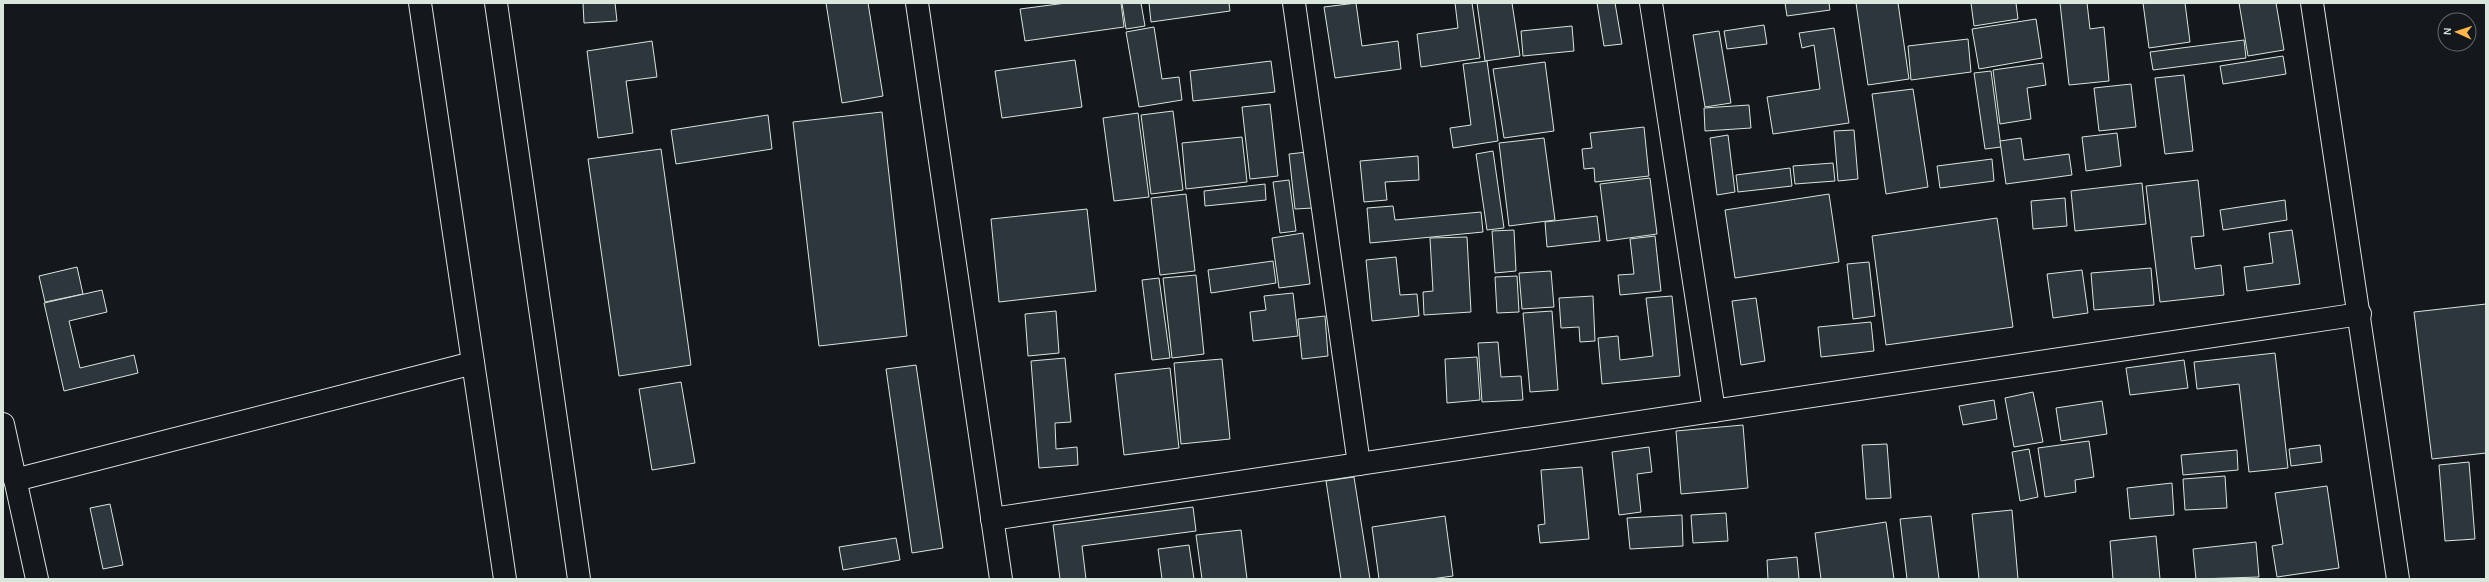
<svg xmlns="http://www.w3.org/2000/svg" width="2489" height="582" font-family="Karla,sans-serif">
<rect width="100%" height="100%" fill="#14181c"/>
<g fill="#2c363c" stroke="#d8e6dc">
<path d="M583,3h32l2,18 -33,2z"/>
<path d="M826,3h42l15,93 -41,7z"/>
<path d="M1066,3h55l3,24 -99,14 -5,-32z"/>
<path d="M1122,3h19l4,23 -19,3z"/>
<path d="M1149,3h80l1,8 -79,11z"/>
<path d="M1356,3l6,43 36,-5 3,28 -66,9 -11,-71z"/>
<path d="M1455,3h17l8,55 -59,9 -4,-33 41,-6z"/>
<path d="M1477,3h35l8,53 -35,5z"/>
<path d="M1597,3h18l7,41 -18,2z"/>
<path d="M1785,3h44l1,7 -43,6z"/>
<path d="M1856,3h42l11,76 -41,6z"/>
<path d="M1971,3h45l2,16 -44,7z"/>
<path d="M2060,3h27l3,26 14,-2 5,54 -40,4z"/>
<path d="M2143,3h42l5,39 -41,6z"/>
<path d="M2239,3h37l8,47 -36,6z"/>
<path d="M2036,19l6,39 -63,11 -7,-40z"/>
<path d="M1764,25l3,19 -40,5 -3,-18z"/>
<path d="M1572,26l2,25 -51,5 -2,-25z"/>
<path d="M1154,27l8,52 17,-2 3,23 -43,7 -13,-75z"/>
<path d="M1834,28l15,95 -76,11 -6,-37 53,-8 -6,-44 -12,3 -3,-15z"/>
<path d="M1719,31l12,72 -26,4 -12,-72z"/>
<path d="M1968,39l3,33 -60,8 -3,-34z"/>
<path d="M2244,40l2,18 -93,12 -3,-18z"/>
<path d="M652,41l5,36 -31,4 7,52 -35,5 -11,-87z"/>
<path d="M2283,56l3,18 -63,10 -3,-18z"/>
<path d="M1075,60l7,47 -80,11 -7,-47z"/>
<path d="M1271,61l4,31 -82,9 -3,-30z"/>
<path d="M1487,61l11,80 -45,7 -3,-20 21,-3 -8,-61z"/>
<path d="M1545,62l9,69 -50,7 -11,-69z"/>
<path d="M2043,63l3,22 -19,3 4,31 -31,5 -7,-54z"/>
<path d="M1991,71l10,76 -16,2 -11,-76z"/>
<path d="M2184,75l9,76 -28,3 -10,-76z"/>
<path d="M2131,84l5,43 -37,4 -5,-43z"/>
<path d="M1913,89l15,98 -42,7 -14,-100z"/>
<path d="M1270,104l8,72 -28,3 -8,-72z"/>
<path d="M1749,105l2,23 -46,3 -1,-23z"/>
<path d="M1173,111l10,79 -32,4 -10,-79z"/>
<path d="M882,112l25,224 -88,10 -26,-224z"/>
<path d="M1138,113l11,84 -35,4 -11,-83z"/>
<path d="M768,115l4,34 -96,15 -5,-34z"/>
<path d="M1644,127l5,49 -54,6 -1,-14 -10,1 -2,-20 10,-1 -2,-15z"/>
<path d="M1854,130l4,49 -20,2 -4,-50z"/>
<path d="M2117,133l4,33 -35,5 -4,-34z"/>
<path d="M1728,135l7,57 -18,3 -7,-57z"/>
<path d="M1242,137l5,45 -61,7 -4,-46z"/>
<path d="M1544,138l11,82 -46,6 -10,-83z"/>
<path d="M2021,138l3,22 45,-6 3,21 -66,9 -6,-43z"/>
<path d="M661,149l30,216 -72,11 -31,-217z"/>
<path d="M1493,151l11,77 -17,2 -11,-76z"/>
<path d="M1307,152l6,56 -18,1 -6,-55z"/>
<path d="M1418,156l1,24 -34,2 2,18 -23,2 -4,-41z"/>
<path d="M1992,159l2,22 -54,7 -3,-22z"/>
<path d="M1833,163l2,18 -40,3 -2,-18z"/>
<path d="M1790,168l2,18 -54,6 -2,-17z"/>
<path d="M1650,178l7,56 -50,7 -7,-57z"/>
<path d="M1289,180l7,51 -16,2 -7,-51z"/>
<path d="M2198,180l6,56 -13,1 4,32 26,-4 3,30 -64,7 -14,-116z"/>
<path d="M2142,183l4,41 -71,7 -4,-40z"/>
<path d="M1265,184l1,16 -61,6 -1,-15z"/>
<path d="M1186,194l9,77 -35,4 -9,-77z"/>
<path d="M1829,194l10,68 -104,16 -10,-68z"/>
<path d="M2065,198l2,28 -34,3 -2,-28z"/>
<path d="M2285,200l2,20 -64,10 -3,-20z"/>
<path d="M1393,206l2,14 86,-8 2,20 -113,11 -3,-35z"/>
<path d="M1087,209l9,82 -97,11 -8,-83z"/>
<path d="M1597,216l3,25 -53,6 -2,-25z"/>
<path d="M1997,218l16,109 -127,18 -14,-109z"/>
<path d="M1514,230l2,41 -21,2 -3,-42z"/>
<path d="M2292,230l8,54 -53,7 -3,-24 29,-4 -4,-30z"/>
<path d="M1303,233l7,51 -31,4 -7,-50z"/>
<path d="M1655,236l6,55 -41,4 -2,-20 16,-1 -4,-35z"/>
<path d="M1467,237l4,75 -47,3 -1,-23 10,-1 -3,-53z"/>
<path d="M1396,257l4,38 17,-1 2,22 -47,5 -6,-61z"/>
<path d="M1273,261l3,22 -65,10 -3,-23z"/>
<path d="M1869,262l6,54 -22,3 -6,-55z"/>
<path d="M77,267l6,27 -38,8 -6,-26z"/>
<path d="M2151,268l3,37 -60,5 -3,-37z"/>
<path d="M2082,270l6,43 -35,5 -6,-44z"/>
<path d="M1551,271l3,36 -32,2 -3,-36z"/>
<path d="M1196,275l8,79 -32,4 -9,-80z"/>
<path d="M1517,276l2,36 -22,1 -2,-36z"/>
<path d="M1159,278l11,80 -18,2 -10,-80z"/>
<path d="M102,290l5,22 -38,9 11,47 54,-13 4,18 -74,18 -20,-88z"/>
<path d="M1293,293l5,43 -45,5 -3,-29 16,-2 -2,-14z"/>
<path d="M1593,296l2,45 -15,1 -1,-15 -18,1 -2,-30z"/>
<path d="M1672,296l8,80 -78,8 -4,-46 20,-2 2,24 33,-4 -7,-58z"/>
<path d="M1756,298l9,63 -24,4 -9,-64z"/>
<path d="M2486,304v149l-54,6 -18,-147z"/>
<path d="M1056,311l3,42 -31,3 -3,-42z"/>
<path d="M1552,311l6,79 -28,2 -7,-79z"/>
<path d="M1325,316l3,40 -26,3 -4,-40z"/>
<path d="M1871,322l3,29 -53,6 -3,-30z"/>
<path d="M1498,342l3,35 20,-1 2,24 -41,2 -4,-59z"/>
<path d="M2275,353l13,115 -39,4 -10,-88 -42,5 -3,-27z"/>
<path d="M1477,357l3,43 -33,3 -2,-44z"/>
<path d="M1065,358l6,64 -16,1 1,26 21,-2 1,18 -39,3 -8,-107z"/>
<path d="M1222,359l8,80 -49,5 -7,-81z"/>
<path d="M2184,360l4,28 -58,7 -4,-27z"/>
<path d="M916,365l27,183 -31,5 -26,-184z"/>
<path d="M1170,368l9,80 -55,7 -9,-81z"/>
<path d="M681,382l14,81 -43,7 -13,-81z"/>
<path d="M2033,392l10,50 -29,5 -9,-49z"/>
<path d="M1994,400l3,19 -34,6 -4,-19z"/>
<path d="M2102,401l5,33 -46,7 -5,-33z"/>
<path d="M1743,425l5,63 -67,6 -5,-63z"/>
<path d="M2089,441l5,36 -19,3 1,12 -31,5 -7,-49z"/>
<path d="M1887,444l4,54 -25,1 -4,-54z"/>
<path d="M2320,445l2,17 -31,4 -2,-17z"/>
<path d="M1649,447l3,25 -15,2 4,38 -22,3 -7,-63z"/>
<path d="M2029,449l9,48 -18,4 -8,-49z"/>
<path d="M2237,450l1,20 -55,5 -2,-20z"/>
<path d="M2469,462l6,77 -30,2 -6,-76z"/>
<path d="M1582,467l7,72 -49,4 -2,-18 7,-1 -4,-54z"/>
<path d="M2225,476l2,32 -42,2 -2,-31z"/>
<path d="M1354,477l16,102h-29l-15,-98z"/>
<path d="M2172,483l2,32 -44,4 -3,-31z"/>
<path d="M2327,486l12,82 -62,9 -5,-31 11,-2 -8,-51z"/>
<path d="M110,504l13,61 -20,4 -13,-61z"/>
<path d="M1193,507l3,24 -114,15 4,33h-26l-7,-54z"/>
<path d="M2012,510l6,69h-39l-7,-65z"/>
<path d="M1726,513l2,28 -35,2 -2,-28z"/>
<path d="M1682,515l1,31 -53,3 -3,-31z"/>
<path d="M1445,516l8,60 -22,3h-52l-7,-52z"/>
<path d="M1931,516l8,63h-32l-7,-60z"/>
<path d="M1886,522l8,57h-73l-6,-46z"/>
<path d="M1241,530l6,49h-45l-6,-44z"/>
<path d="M2156,536l4,43h-47l-3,-38z"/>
<path d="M896,538l4,22 -57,10 -4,-23z"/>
<path d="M2256,542l3,35 -63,2 -3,-30z"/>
<path d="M1189,545l5,34h-32l-4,-30z"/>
<path d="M1797,557l2,22h-31l-1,-19z"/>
</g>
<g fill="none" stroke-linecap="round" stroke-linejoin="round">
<defs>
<g id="street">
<path d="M917,3l84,576"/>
<path d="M1294,3l65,461"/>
<path d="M1651,3l63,408"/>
<path d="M2312,3l86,576"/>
<path d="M3,424l34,155"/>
<path d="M15,480l458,-117"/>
<path d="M992,519l1368,-205"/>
</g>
<g id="secondary">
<path d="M420,3l85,576"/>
<path d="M496,3l83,576"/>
</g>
</defs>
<use href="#street" stroke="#d8e6dc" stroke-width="24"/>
<use href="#secondary" stroke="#d8e6dc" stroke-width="24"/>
<use href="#street" stroke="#14181c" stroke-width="22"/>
<use href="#secondary" stroke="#14181c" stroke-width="22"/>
</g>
<rect width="2489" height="582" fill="none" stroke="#d8e6dc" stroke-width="8"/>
<g transform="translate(2457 32) rotate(273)"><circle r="19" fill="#14181c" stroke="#626a69"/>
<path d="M0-3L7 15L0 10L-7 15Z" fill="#ffb74d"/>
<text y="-6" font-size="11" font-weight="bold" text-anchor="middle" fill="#d8e6dc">N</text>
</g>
</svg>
